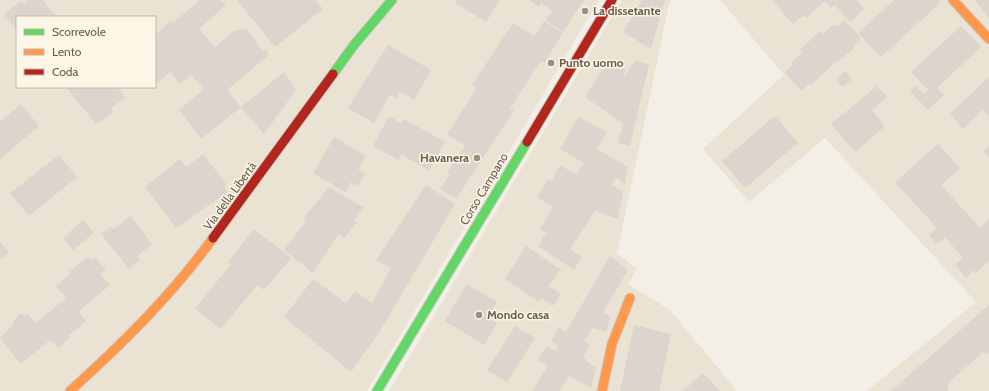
<svg xmlns="http://www.w3.org/2000/svg" width="989" height="391" font-family="Cabin,sans-serif">
<rect width="100%" height="100%" fill="#f3efe6"/>
<g fill="#eae2d3" fill-rule="evenodd">
<path d="M0,0h599l-232,391h-367zM17,17h138v70h-138z"/>
<path d="M622,0h48l-53,253 20,16 -9,15 42,26 67,81h-348z"/>
<path d="M720,0h269v391h-122l109,-89 -151,-164 -76,64 -46,-53 81,-74z"/>
</g>
<g fill="#dcd5cd">
<path d="M27,0h16l14,17h-40v13l-13,-16 17,-13 3,2z"/>
<path d="M200,0h21l5,5 -27,24 16,18 20,-17 11,-1 17,22 3,-2 3,6 -42,35 14,17 43,-35 12,18 -32,44 -23,-27 -40,32 -22,-29 25,-21 -13,-14 -11,9 -10,-12 -12,11 -3,-3v-45l16,-14 2,2z"/>
<path d="M237,0h78l8,9 -48,38z"/>
<path d="M457,0h43l-14,22 -31,-19z"/>
<path d="M529,0h55l-21,32 -17,-12 7,-9 -12,-8 -2,4z"/>
<path d="M642,0h23l-14,49 -28,-17z"/>
<path d="M772,0h85l7,9 -14,13 -15,-17 -4,3 -6,-7 -19,17 -2,-3 -11,9z"/>
<path d="M894,0h45l2,2 -60,55 -23,-24z"/>
<path d="M975,0h14v18z"/>
<path d="M844,20l17,18 -8,7 2,2 -16,14 -1,-1 -27,25 -1,-2 -9,8 -16,-19 8,-7 -2,-3 12,-10 -3,-2 20,-19 3,3 11,-10 3,3z"/>
<path d="M544,21l19,12 -19,30 -3,-2 -31,47 4,3 -58,88 -16,-10 10,-15 -3,-2 18,-26 -18,-12 30,-46 -5,-3 41,-62 21,13z"/>
<path d="M961,26l20,21 -44,41 7,7 -16,15 -18,-19 6,-5 8,8 4,-4 -17,-18z"/>
<path d="M388,45l43,25 -17,30 -14,-9 -4,7 -6,-3 -16,28 -26,-15z"/>
<path d="M611,60l15,10 -3,5 2,1 10,-15 14,3 -19,82 -12,-3 5,-20 -38,-26 20,-32 2,2z"/>
<path d="M845,71l7,8 -9,8 -7,-7z"/>
<path d="M989,77v39l-6,-6 -20,19 -13,-15z"/>
<path d="M877,86l10,11 -15,13 13,16 -30,26 -24,-28z"/>
<path d="M66,87h51l8,10 -14,12 2,3 -17,12z"/>
<path d="M21,104l18,22 -39,33v-37z"/>
<path d="M389,116l12,7 3,-4 41,23 -16,28 -27,-15 -4,5 -25,-14z"/>
<path d="M775,116l23,27 -53,45 -23,-27z"/>
<path d="M578,117l29,15 -10,17 31,18 -3,17 -9,-6 -4,7 11,6 -5,28 -23,-8 -25,38 12,8 -8,13 -36,-24 8,-13 -6,-4 13,-22 -16,-10 11,-18 4,2 8,-16 16,10 8,-12 -24,-14z"/>
<path d="M334,137l32,19 -8,13 7,4 -7,13 -7,-4 -6,10 -32,-19z"/>
<path d="M938,144l22,24 -19,17 39,43 9,-9v42l-13,12 -2,-3 -8,8 -11,-13 8,-7 -18,-21 -8,7 -8,-9 8,-7 -42,-46z"/>
<path d="M989,146v11l-6,-6z"/>
<path d="M203,154l24,31 -3,2 4,5 -52,36 -31,-41 35,-28 6,8z"/>
<path d="M59,155l18,22 -48,39 -19,-23z"/>
<path d="M426,185l29,19 -75,127 -29,41 -67,-55 29,-38 33,24 9,-12 17,12 19,-35 -15,-8z"/>
<path d="M329,187l35,21 -10,12 3,2 -13,17 -5,-5 -26,39 -29,-23 23,-30 -4,-1z"/>
<path d="M130,216l22,28 -15,12 3,4 -11,9 -28,-35 10,-7 3,2z"/>
<path d="M83,220l11,13 -21,17 -10,-12z"/>
<path d="M254,229l37,29 -27,32 -7,-5 -36,44 -26,-20 36,-45 -3,-2z"/>
<path d="M0,241l9,12 -9,7z"/>
<path d="M526,246l34,23 -11,17 12,8 -8,12 -12,-8 -3,3 -33,-22z"/>
<path d="M610,256l18,14 -25,42 7,5 -4,15 -13,-4 -9,13 6,3 -7,14 13,10 -5,20 -22,-12 -10,15h-27l16,-25 -10,-6 9,-14 8,5 3,-5 -7,-5 8,-13 7,4z"/>
<path d="M87,257l4,3 4,-3 11,13 -6,4 10,11 -32,27 8,9 -18,15 2,2 -12,10 -8,-8 -28,23 -3,-1 -19,-24 13,-13v-4l8,-8 3,3 3,-3 9,10 30,-25 -10,-12 15,-13 -1,-2z"/>
<path d="M467,284l30,18 -10,16 10,5 -13,22 -39,-24z"/>
<path d="M989,305v49l-7,-1 -34,30v8h-57z"/>
<path d="M634,325l37,9 -12,57h-39z"/>
<path d="M515,326l20,12 -28,44 -20,-12z"/>
<path d="M703,373l17,18h-37z"/>
</g>
<g fill="none" stroke-linecap="round" stroke-linejoin="round">
<defs>
<g id="fast">
<path d="M333,74l21,-29 38,-45"/>
<path d="M377,391l150,-249"/>
</g>
<g id="slow">
<path d="M953,0l36,39"/>
<path d="M70,391c52,-47 102,-96 143,-153"/>
<path d="M602,391l10,-47 18,-46"/>
</g>
<g id="jam">
<path d="M527,142l85,-142"/>
<path d="M213,238l120,-164"/>
</g>
</defs>
<use href="#fast" stroke="#d0cac1" stroke-width="11"/>
<use href="#slow" stroke="#d0cac1" stroke-width="11"/>
<use href="#jam" stroke="#d0cac1" stroke-width="11"/>
<use href="#fast" stroke="#63d668" stroke-width="9"/>
<use href="#slow" stroke="#ff974d" stroke-width="9"/>
<use href="#jam" stroke="#b3261e" stroke-width="9"/>
</g>
<g fill="#9b8f82" stroke="#fcf6e7" stroke-width="1.5">
<circle cx="585" cy="11" r="4"/>
<circle cx="551" cy="63" r="4"/>
<circle cx="477" cy="158" r="4"/>
<circle cx="479" cy="315" r="4"/>
</g>
<g text-anchor="middle" stroke-width="3" stroke-linejoin="round" paint-order="stroke">
<g font-size="12" font-weight="bold" fill="#6c5b4c" stroke="#fcf6e7" text-anchor="start">
<text x="593" y="15">La dissetante</text>
<text x="559" y="67">Punto uomo</text>
<text x="469" y="162" text-anchor="end">Havanera</text>
<text x="487" y="319">Mondo casa</text>
</g>
<g font-size="12" fill="#6c5b4c" stroke="#fcf6e7">
<text transform="translate(484 189) rotate(-59)" y="4">Corso Campano</text>
<text transform="translate(230 196) rotate(-54)" y="4">Via della Libertà</text>
</g>
</g>
<rect x="16" y="16" width="140" height="72" fill="#fcf6e7" stroke="#c2b8a9"/>
<rect x="24" y="29" width="20" height="6" fill="#63d668" stroke="#c2b8a9"/>
<text x="52" y="36" font-size="12" fill="#6c5b4c">Scorrevole</text>
<rect x="24" y="49" width="20" height="6" fill="#ff974d" stroke="#c2b8a9"/>
<text x="52" y="56" font-size="12" fill="#6c5b4c">Lento</text>
<rect x="24" y="69" width="20" height="6" fill="#b3261e" stroke="#c2b8a9"/>
<text x="52" y="76" font-size="12" fill="#6c5b4c">Coda</text>
</svg>
